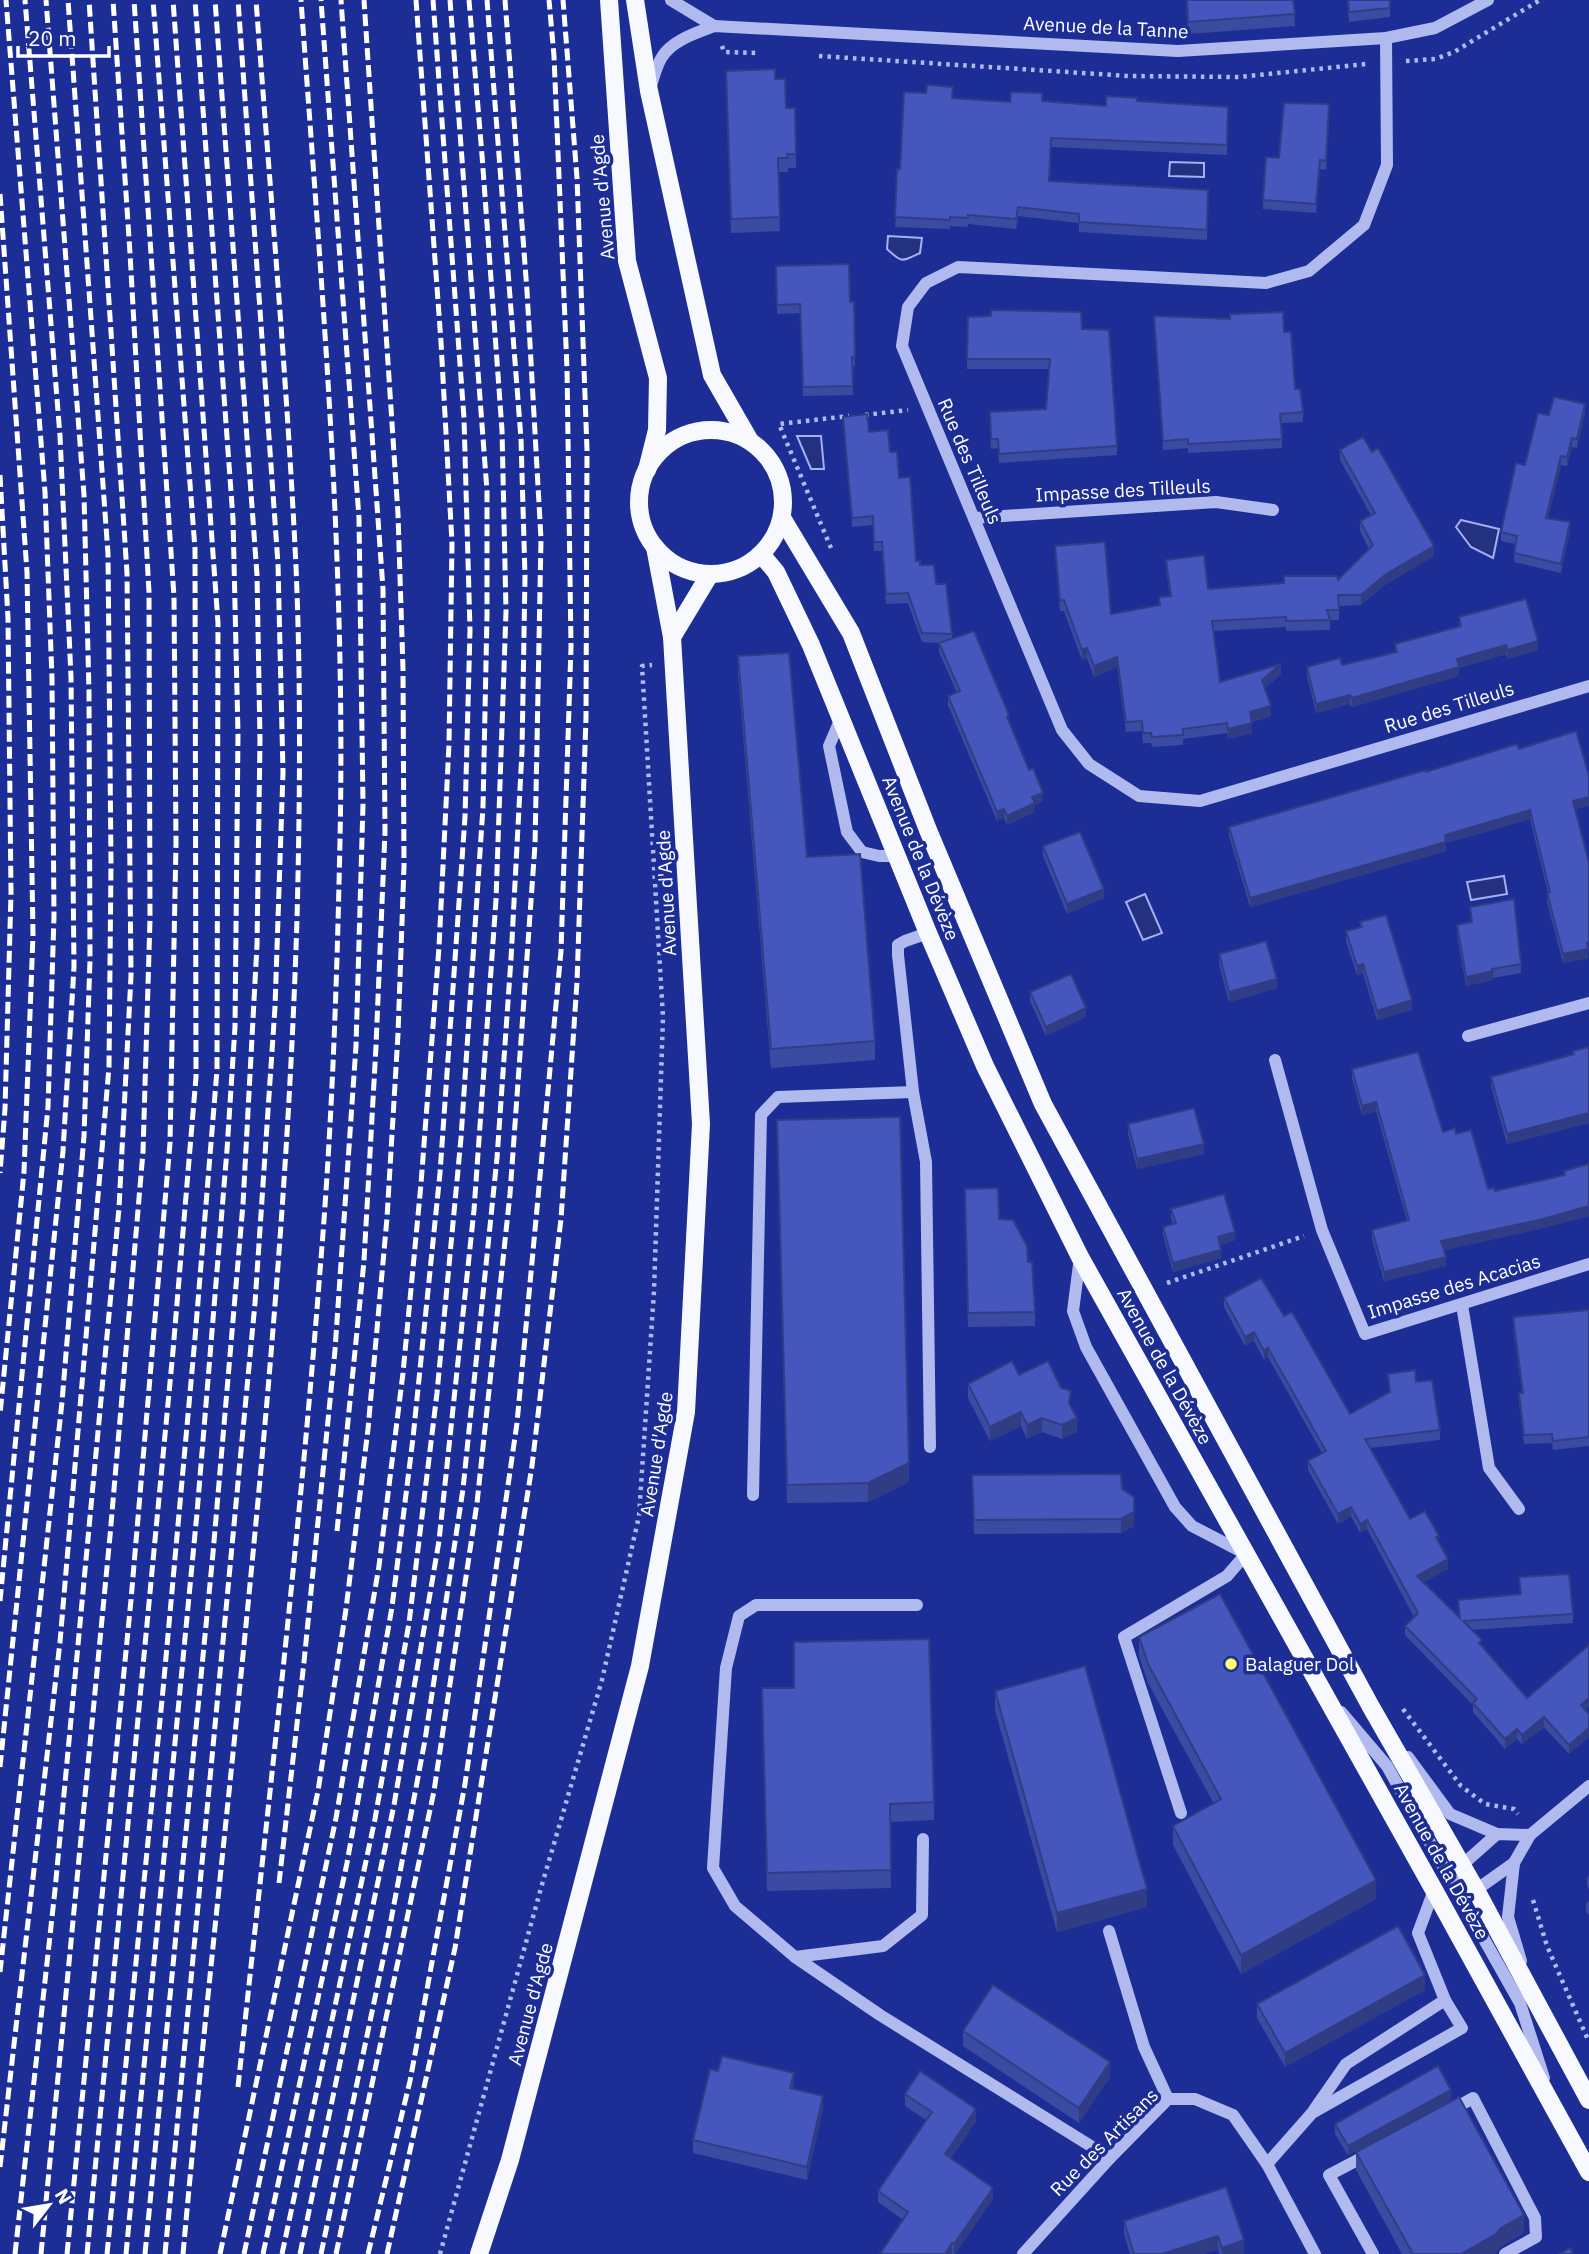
<svg xmlns="http://www.w3.org/2000/svg" width="1589" height="2254" font-family="'IBM Plex Sans',sans-serif">
<rect width="100%" height="100%" fill="#1c2e95"/>
<g fill="#243080" stroke="#a3b0f1" stroke-width="2">
<path d="M1170,162l34,1v14l-35,-1z"/>
<path d="M888,236l34,2 -2,15c-19,9 -18,10 -33,-4z"/>
<path d="M797,436h24l3,33h-13z"/>
<path d="M1461,520l38,9 -6,29 -22,-11 -15,-20z"/>
<path d="M1504,876l3,18 -36,6 -4,-18z"/>
<path d="M1145,894l17,39 -19,7 -17,-38z"/>
</g>
<g fill="none" stroke-linecap="round" stroke-linejoin="round">
<g stroke="#b0baef" stroke-width="4.5" stroke-dasharray="3.5 5" stroke-linecap="butt">
<path d="M722,46l2,6 34,1"/>
<path d="M819,56l310,20 110,1 127,-13"/>
<path d="M1406,61l29,-2 19,-7 86,-52"/>
<path d="M865,415l43,-5"/>
<path d="M831,548l-52,-124 70,-8"/>
<path d="M1167,1283l137,-47"/>
<path d="M1403,1709l58,77 24,18 29,5 4,5"/>
<path d="M1533,1900l14,46 42,96"/>
<path d="M440,2254l101,-366 61,-208 37,-164 15,-225 9,-274 -21,-351 10,-1"/>
</g>
<g stroke="#b0baef" stroke-width="12">
<path d="M671,0l43,26"/>
<path d="M1386,38l1,127 -23,60 -55,46 -43,12 -308,-16 -32,16 -18,24 -6,39 160,384 27,34 50,32 61,5 389,-115"/>
<path d="M650,88c4,-10 6,-22 12,-31 10,-17 35,-24 52,-31l464,25 208,-13 49,-10 53,-28"/>
<path d="M974,518l242,-16 57,8"/>
<path d="M841,718l-12,28 18,86 15,20 17,4h18"/>
<path d="M928,933l-23,8 -7,4v10l15,137 13,70 4,285"/>
<path d="M1468,1036l121,-33"/>
<path d="M1275,1060l47,170 43,104 224,-70"/>
<path d="M1080,1257l-7,54 13,36 89,160 17,19 54,28 -19,22 -103,61 57,176"/>
<path d="M1462,1305l27,163 30,41"/>
<path d="M753,1495l8,-380 17,-18 135,-5"/>
<path d="M917,1605h-161l-17,11 -13,52 -13,200 22,38 60,51 85,58 230,143"/>
<path d="M1341,1712l46,54 67,120 22,4 38,-27"/>
<path d="M1408,1757l42,57 47,20"/>
<path d="M1530,1835l-33,-1 -36,32 -7,20 66,117 24,75"/>
<path d="M1109,1931l35,116 24,52"/>
<path d="M795,1957l88,-11 39,-31 1,-76"/>
<path d="M1521,1961l-13,-44 6,-54 16,-28 59,-49"/>
<path d="M1314,2110l32,-46 99,-64"/>
<path d="M1450,2111l23,-13 62,120 1,19 -31,17"/>
<path d="M1369,2154l-40,21 44,79"/>
<path d="M1267,2164l45,-51 150,-85 -17,-28 -27,-67 16,-43"/>
<path d="M1023,2254l87,-96 58,-59h27l38,16 34,49 48,90"/>
</g>
<g stroke="#f8f8ff" stroke-width="18">
<path d="M609,0l18,261 31,117 -1,52 -10,40"/>
<path d="M635,0l14,91 63,284 38,66"/>
<circle cx="711" cy="502" r="72"/>
<path d="M782,518l69,115 77,197 115,274 328,603 105,183 113,210"/>
<path d="M761,554l15,18 35,73 117,288 57,133 95,191 354,633 155,282"/>
<path d="M672,637l38,-63"/>
<path d="M479,2254l31,-94 130,-494 46,-254 15,-288 -29,-487 -17,-90"/>
</g>
<g stroke="#fff" stroke-width="5" stroke-dasharray="12 5" stroke-linecap="butt">
<path d="M0,194l27,378 6,363 -9,237 -24,242"/>
<path d="M0,475l8,143 3,275 -6,216 -5,64"/>
<path d="M337,1531l27,-270 12,-215 9,-214 -2,-243 -42,-589"/>
<path d="M0,1601l48,-494 6,-191 -2,-237 -7,-187 -39,-492"/>
<path d="M0,1767l63,-616 11,-184 -3,-290 -11,-241 -35,-436"/>
<path d="M279,1883l25,-221 31,-312 21,-304 7,-242 -4,-286 -38,-518"/>
<path d="M0,1972l62,-570 22,-266 6,-176 -1,-268 -5,-197 -38,-495"/>
<path d="M238,2087c29,-272 61,-544 82,-816 12,-143 17,-288 20,-431 6,-281 -19,-560 -39,-840"/>
<path d="M0,2167l60,-525 49,-575 2,-204 -3,-309 -40,-554"/>
<path d="M15,2254l40,-364 64,-682 12,-232 -4,-403 -38,-573"/>
<path d="M41,2254l69,-718 33,-384 7,-233 -1,-327 -19,-339 -17,-253"/>
<path d="M67,2254l64,-654 39,-457 6,-299 -2,-247 -40,-597"/>
<path d="M87,2254l86,-903 23,-274 -1,-528 -42,-549"/>
<path d="M107,2254l56,-564 32,-352 22,-268 1,-447 -45,-623"/>
<path d="M126,2254l71,-741 30,-363 8,-123 3,-293 -5,-215 -38,-519"/>
<path d="M145,2254l68,-701 30,-349 14,-259 3,-205 -3,-165 -42,-575"/>
<path d="M165,2254l90,-951 20,-296 8,-235 -5,-208 -40,-564"/>
<path d="M183,2254c40,-445 100,-889 114,-1335 3,-117 4,-236 -1,-352 -9,-189 -26,-378 -40,-567"/>
<path d="M220,2254l98,-463 28,-182 22,-180 19,-211 11,-184 6,-168 -1,-197 -5,-155 -34,-514"/>
<path d="M244,2254l92,-436 43,-252 24,-193 18,-189 18,-237 10,-203 3,-201 -11,-201 -25,-342"/>
<path d="M263,2254l84,-391 45,-256 21,-169 27,-265 25,-356 5,-187 -6,-212 -31,-418"/>
<path d="M282,2254l93,-435 34,-196 28,-230 24,-255 22,-331 4,-192v-124l-37,-491"/>
<path d="M300,2254l94,-449 45,-264 35,-331 22,-310 10,-289 -4,-181 -20,-275 -13,-155"/>
<path d="M321,2254l67,-318 37,-196 38,-251 34,-331 14,-199 11,-208 3,-175 -4,-137 -34,-439"/>
<path d="M336,2254l98,-463 43,-288 33,-309 25,-349 6,-306 -14,-248 -22,-291"/>
<path d="M368,2254l42,-173 55,-297 52,-361 44,-472 10,-304 -4,-278 -13,-313 -5,-56"/>
<path d="M387,2254l68,-306 77,-482 29,-247 16,-237 9,-265 1,-267 -10,-272 -14,-178"/>
</g>
</g>
<g fill="#3b4ba2">
<path d="M1186,0h107l2,26 -107,8z"/>
<path d="M1347,0h43v17l-41,5z"/>
<path d="M775,79l11,29h9l1,60h-8v4h-10l2,59 -49,2 -5,-148z"/>
<path d="M953,98l57,4 32,-1 64,5 31,-5 91,6 -1,48 -176,-8 -1,35 158,8 -1,50 -128,-8v-9l-61,-7 -2,13 -48,-5v3l-18,-1v3l-55,-2 5,-58z"/>
<path d="M1329,114l-3,56 -6,-1 -4,44 -53,-4v-9l16,-42z"/>
<path d="M776,266l74,36h4l1,65 -2,-1v29l-50,1 -3,-83 -23,1z"/>
<path d="M1154,316l130,16 11,57 8,23v10l-22,1 1,25 -94,5v-5l-25,2z"/>
<path d="M968,317l114,12 35,117v9l-118,8 -1,-15 -7,1 -1,-37 56,-3 4,-40h-83z"/>
<path d="M1585,413l-8,35 -5,-1 -5,19 -6,-1 -13,53 22,13 -9,42 -47,-11 1,-18 -14,-3v-9l24,-67 24,-50z"/>
<path d="M843,417l26,15 21,20 9,26 17,83 4,4 16,19 16,50v5l57,84 34,79 -8,3v7l-28,13 -3,-7 -7,3 -49,-116v-9l9,-3 -18,-41v-9h1l-18,-1 -14,-39 -22,1 -4,-53h-8l-1,-26 -21,2z"/>
<path d="M1340,450l94,106 -48,28 -25,21 -22,1v14h-9v10l-44,1v-4l-73,4 7,51 61,-8 -16,14 6,28 -19,6v11l-24,6 -1,-6 -44,6v6l-31,2 -1,-4h-8l-1,-12 -16,1 -9,-65 -23,10 -7,-19 -5,2 -18,-49h-4l-5,-65 56,68 48,-9v-8l11,-1 -4,-26v-10l42,29 130,-9 31,-31 -9,-18v-10l11,-6 -31,-55z"/>
<path d="M1459,617l79,33 -31,9 -1,-5 -47,14v8l-107,31 -2,-3 -34,9 -9,-37v-9l35,-2 53,-13v-8l64,-17z"/>
<path d="M738,656l69,201 68,184v19l-104,8 -33,-393z"/>
<path d="M1519,749l56,61 14,53v88h-1v7l-25,5 -16,-61v-9h1l-18,-74 -84,24v8l-196,56 -21,-71v-9l197,-55z"/>
<path d="M1043,846l61,52 -37,16 -24,-58z"/>
<path d="M1470,907l51,57v9l-28,5v2l-27,6 -9,-51v-10l14,-3z"/>
<path d="M1360,922l52,88 -35,10 -14,-47 -6,2 -11,-34v-10l14,-4z"/>
<path d="M1219,954l58,34 -48,14 -10,-38z"/>
<path d="M1030,992l56,25 -40,19 -16,-35z"/>
<path d="M1589,1047v76l-82,21 -16,-58v-9l82,-23v-3z"/>
<path d="M1352,1069l91,63 13,2 32,55 7,2 69,-16v-4l25,-7v52l-50,13 -95,21 2,16 -62,15 -12,-42v-9l35,-9 -31,-110 -14,4 -10,-37z"/>
<path d="M1128,1124l76,30 -67,15 -9,-35z"/>
<path d="M777,1138l132,344 -41,20 -81,1z"/>
<path d="M965,1189l34,30 29,43 7,50v14l-67,1z"/>
<path d="M1171,1209l64,31 -15,5 1,13 -48,14 -10,-37v-8l10,-3 -2,-7z"/>
<path d="M1224,1298l60,18 66,98 39,-22 -1,-18 28,8 24,48v10l-70,8 40,71 29,23 9,27 -25,13 36,35 -1,-17 62,-6 -1,-17 54,37v9l-102,7 11,16 45,52 62,-53v62l-4,3 4,4v23l-20,17 -25,-27 -22,17 -5,-5 -12,10 -32,-37v-7l-68,-70v-9l9,-9 -47,-88 -7,4 -9,-17 -13,8 -30,-54v-9l14,-8 -54,-96 -4,3 -10,-19 -9,5 -21,-39z"/>
<path d="M1589,1310v136l-36,4 -1,-7 -28,1 -5,-42v-9h3l-9,-66v-10z"/>
<path d="M1019,1375l42,13 10,18 6,26 -15,7 -20,-7 -15,7 -6,-13 -31,15 -22,-43v-14z"/>
<path d="M972,1475l150,14 12,37 -13,7 -147,1z"/>
<path d="M1139,1637l237,262 -135,75 -68,-129v-19l41,-22 -66,-121 -9,-27z"/>
<path d="M762,1688l172,114v18l-44,2 1,66 -124,3z"/>
<path d="M995,1691l152,216 -90,25 -62,-222z"/>
<path d="M1589,1876v13l-2,-3v-9z"/>
<path d="M1589,1901v14l-3,-3v-9z"/>
<path d="M1425,1990l-140,77 -28,-49v-14z"/>
<path d="M963,2031l147,46 -31,46 -116,-77z"/>
<path d="M794,2086l-1,3 30,20 -16,71 -114,-27v-13z"/>
<path d="M905,2094l71,27 -25,37 42,41 -38,55h-75l23,-34 -25,-18v-11l48,-71 -21,-14z"/>
<path d="M1451,2100l-103,55 -13,-21v-10z"/>
<path d="M1356,2152l168,81 -23,13 -6,8h-93l-46,-84z"/>
<path d="M1226,2187l18,67h-25l-1,-5 -14,5h-74l-6,-20v-13z"/>
</g>
<g fill="#303d84">
<path d="M1585,404v9l-8,35v-9z"/>
<path d="M1572,438v9l-5,19v-9z"/>
<path d="M1561,456v9l-15,62v-9z"/>
<path d="M1570,522v9l-9,42v-9z"/>
<path d="M1434,546v10l-48,28 -25,21v-10l25,-21z"/>
<path d="M1538,641v9l-31,9v-9z"/>
<path d="M1506,645v9l-47,14v8l-107,31v-9l105,-39z"/>
<path d="M1087,648v10l-5,2v-10z"/>
<path d="M1117,657v10l-23,10v-11z"/>
<path d="M1281,664v10l-19,16v-10z"/>
<path d="M1350,695v9l-34,9v-9z"/>
<path d="M1271,706v10l-21,6v-10z"/>
<path d="M1252,723v10l-24,6v-10z"/>
<path d="M1043,793v9l-8,3v7l-28,13v-9l25,-19z"/>
<path d="M1589,797v9l-16,4v-9z"/>
<path d="M1004,809v9l-7,3v-9z"/>
<path d="M1530,810v9l-84,24v8l-196,56v-9l195,-63z"/>
<path d="M1104,889v9l-37,16v-10z"/>
<path d="M1589,942l-1,16 -25,5v-9z"/>
<path d="M1363,964v9l-6,2v-9z"/>
<path d="M1493,971v9l-27,6v-9z"/>
<path d="M1277,979v9l-48,14v-10z"/>
<path d="M1412,1000v10l-35,10v-9z"/>
<path d="M1086,1008v9l-40,19v-9z"/>
<path d="M1376,1102v9l-14,4v-9z"/>
<path d="M1589,1113v10l-82,21v-10z"/>
<path d="M1204,1144v10l-67,15v-10z"/>
<path d="M1589,1206v10l-50,13 -98,22v-10z"/>
<path d="M1235,1232v8l-17,6v-9z"/>
<path d="M1221,1250v8l-48,14v-9z"/>
<path d="M1446,1257v9l-62,15v-9z"/>
<path d="M1254,1332v9l-9,5v-9z"/>
<path d="M1268,1348v9l-4,3v-9z"/>
<path d="M1021,1412v14l-31,15v-14z"/>
<path d="M1042,1418v14l-15,7v-14z"/>
<path d="M1077,1418v14l-15,7v-14z"/>
<path d="M909,1463v19l-41,20v-19z"/>
<path d="M1351,1507v9l-13,8v-10z"/>
<path d="M1134,1512v14l-13,7v-14z"/>
<path d="M1367,1520v9l-7,4v-9z"/>
<path d="M1448,1559v10l-31,17v-10z"/>
<path d="M1589,1698v9l-8,7v-9z"/>
<path d="M1544,1717v10l-22,17v-9z"/>
<path d="M1589,1728v9l-20,17v-9z"/>
<path d="M1517,1729v10l-12,10v-10z"/>
<path d="M1376,1880v19l-135,75v-19z"/>
<path d="M1147,1889v18l-90,25v-19z"/>
<path d="M1425,1975v15l-140,77v-14z"/>
<path d="M1110,2062v15l-31,46v-15z"/>
<path d="M794,2073v13l-4,15v-13z"/>
<path d="M1451,2090v10l-103,55v-9z"/>
<path d="M823,2096v13l-16,71v-13z"/>
<path d="M976,2109v12l-31,45v-12z"/>
<path d="M993,2188v11l-38,55h-1v-10z"/>
<path d="M1524,2215v18l-23,13 -5,7 -1,1h-34l40,-26z"/>
<path d="M1218,2236v13l-14,5h-42z"/>
<path d="M1244,2240v14h-22v-6z"/>
<path d="M952,2243v11h-7z"/>
</g>
<g fill="#4557bc" stroke="#303d84" stroke-width="2">
<path d="M1187,0h106l2,14 -107,8z"/>
<path d="M1348,0h42v8l-41,4z"/>
<path d="M775,69v10h10l1,29h9l1,46h-9l1,4h-10l2,59 -49,2 -5,-148z"/>
<path d="M927,85l26,2 -1,11 58,4 1,-10 31,1v8l64,5v-10l31,2v3l91,6 -1,38 -176,-7 -2,43 159,9 -1,40 -128,-8v-8l-61,-7 -2,12 -48,-4v3l-18,-1v3l-55,-3 2,-48h3l4,-77 22,1z"/>
<path d="M1284,103l45,1 -3,57 -6,-1 -4,44 -53,-4 3,-43 13,1z"/>
<path d="M849,264l1,38h4l1,55h-3l1,29 -50,1 -3,-83 -23,1 -1,-39z"/>
<path d="M991,310l90,2 1,17 27,1 8,116 -118,8 -1,-15h-7l-1,-27 56,-3 4,-50h-83l1,-42 23,-1z"/>
<path d="M1283,312l1,20h7l4,57h5l3,23 -23,2 2,25 -94,5v-5l-25,2 -9,-125 76,3v-5z"/>
<path d="M1554,397l31,7 -8,35 -5,-1 -5,19 -6,-1 -15,62 24,4 -9,42 -47,-11 3,-17 -16,-4 15,-69 9,2 13,-52 11,2z"/>
<path d="M867,414l2,18 19,-2 2,22h7l2,26 11,-1 6,84h4v4h14l2,19h10l6,50 -30,-1 -14,-40 -22,1 -4,-52h-8l-1,-26 -21,2 -9,-101z"/>
<path d="M1363,437l9,15 6,-4 56,98 -48,28 -25,21h-23l1,15h-12l3,10 -44,1v-4l-74,4 8,61 61,-18 -19,16 9,26 -21,6 2,11 -24,6 -1,-6 -44,6v6l-31,2 -1,-4h-8l-1,-12 -16,1 -9,-65 -23,9 -7,-18 -5,2 -18,-50 -4,1 -5,-55 50,-4 6,72 49,-9 -1,-8 12,-1 -5,-36 38,-5 4,34 76,-6v-7h53l1,4 35,-35 -13,-24 15,-8 -35,-63z"/>
<path d="M1526,599l12,42 -31,9 -1,-5 -49,14 2,8 -107,31 -2,-3 -34,9 -9,-37 33,-9 2,7 55,-13 -2,-8 66,-18 -2,-9z"/>
<path d="M974,631l35,84 -2,2 22,53 4,-2 10,25 -11,4 3,6 -28,13 -3,-7 -7,3 -49,-116 12,-5 -21,-48z"/>
<path d="M789,653l18,204 53,-3 15,187 -104,8 -33,-393z"/>
<path d="M1576,731l13,45v21l-16,4 16,62v79l-2,1 1,6 -25,5 -16,-61 3,-1 -20,-82 -85,25 1,7 -196,56 -21,-71 197,-57v2l91,-28 2,5z"/>
<path d="M1080,832l24,57 -37,15 -24,-58z"/>
<path d="M1514,899l7,65 -29,5 1,2 -27,6 -9,-52 15,-3 -2,-15z"/>
<path d="M1386,915l26,85 -35,11 -14,-47 -6,2 -11,-35 16,-4 -2,-5z"/>
<path d="M1266,941l11,38 -48,13 -10,-38z"/>
<path d="M1071,974l15,34 -40,19 -16,-35z"/>
<path d="M1589,1047v66l-82,21 -16,-57 83,-23 -1,-3z"/>
<path d="M1418,1052l25,80 12,-4 1,6 15,-4 17,59 6,-1 1,3 70,-16 -1,-4 25,-7v42l-50,14 -98,21 5,16 -62,15 -12,-42 37,-10 -33,-118 -14,4 -10,-37z"/>
<path d="M1194,1108l10,36 -67,15 -9,-35z"/>
<path d="M900,1117l9,346 -41,20 -81,2 -10,-365z"/>
<path d="M998,1188l1,31 14,1 14,26 1,16h4l3,50 -67,1 -3,-124z"/>
<path d="M1224,1194l11,38 -17,5 3,13 -48,13 -10,-36 13,-4 -5,-14z"/>
<path d="M1261,1278l23,38 8,-4 58,102 40,-22 -2,-18 27,-4 1,12 16,-2 8,50 -75,9 45,80 15,-8 14,25 -3,1 12,22 -31,17 43,42 -2,-18 63,-6 -2,-17 50,-3 4,40 -110,7 19,19 -3,3 48,55 62,-53v53l-8,7 8,9v14l-20,17 -25,-28 -22,18 -5,-6 -12,10 -32,-36 4,-4 -72,-73 13,-13 -51,-93 -7,4 -9,-17 -13,7 -30,-53 18,-10 -58,-103 -4,3 -10,-19 -9,5 -21,-39z"/>
<path d="M1589,1310v127l-36,4 -1,-7 -28,1 -5,-42h4l-10,-76z"/>
<path d="M1012,1361l7,14 29,-14 13,27 10,3 -2,12 8,15 -15,7 -20,-7 -15,7 -6,-13 -31,15 -22,-43z"/>
<path d="M1121,1474l1,15 12,8v15l-13,7 -147,1 -2,-45z"/>
<path d="M1220,1594l156,286 -135,75 -68,-129 48,-27 -73,-135 -9,-27z"/>
<path d="M929,1639l5,163 -44,2 1,66 -124,3 -5,-185h32v-46z"/>
<path d="M1085,1666l62,223 -90,24 -62,-222z"/>
<path d="M1398,1926l27,49 -140,78 -28,-49z"/>
<path d="M993,1985l117,77 -31,46 -116,-77z"/>
<path d="M722,2056l72,17 -4,15 33,8 -16,71 -114,-27 17,-71 8,2z"/>
<path d="M1438,2066l13,24 -103,56 -13,-22z"/>
<path d="M920,2071l56,38 -31,45 48,34 -39,56 -2,-1 -7,11h-65l28,-42 -30,-21 54,-79 -27,-18z"/>
<path d="M1459,2097l65,118 -23,13 -5,6 -35,20h-48l-57,-102z"/>
<path d="M1226,2187l18,53 -22,8 -4,-12 -56,18h-28l-10,-33z"/>
<path d="M1570,2248l3,6h-14z"/>
</g>
<circle fill="#feff6e" stroke="#1c2e95" stroke-width="2.5" cx="1231" cy="1664" r="7"/>
<g text-anchor="middle" stroke-width="7" stroke-linejoin="round" paint-order="stroke">
<g font-size="19" fill="#fff" stroke="#1c2e95">
<text transform="translate(1106 27) rotate(3)" y="7">Avenue de la Tanne</text>
<text transform="translate(602 197) rotate(-95)" y="7">Avenue d'Agde</text>
<text transform="translate(970 461) rotate(67)" y="7">Rue des Tilleuls</text>
<text transform="translate(1123 490) rotate(-3)" y="7">Impasse des Tilleuls</text>
<text transform="translate(1449 707) rotate(-17)" y="7">Rue des Tilleuls</text>
<text transform="translate(921 858) rotate(68)" y="7">Avenue de la Dévèze</text>
<text transform="translate(666 893) rotate(-93)" y="7">Avenue d'Agde</text>
<text transform="translate(1454 1286) rotate(-17)" y="7">Impasse des Acacias</text>
<text transform="translate(1165 1366) rotate(61)" y="7">Avenue de la Dévèze</text>
<text transform="translate(656 1454) rotate(-81)" y="7">Avenue d'Agde</text>
<text transform="translate(1442 1861) rotate(61)" y="7">Avenue de la Dévèze</text>
<text transform="translate(530 2004) rotate(-75)" y="7">Avenue d'Agde</text>
<text transform="translate(1104 2142) rotate(-45)" y="7">Rue des Artisans</text>
</g>
<g font-size="19" fill="#fff" stroke="#1c2e95" text-anchor="start">
<text x="1245" y="1671">Balaguer Dol</text>
</g>
</g>
<g transform="translate(49 2205) rotate(59)" stroke="#1c2e95" stroke-width="5" paint-order="stroke">
<path d="M0-5L12 26L0 18L-12 26Z" fill="#ffffff"/>
<text y="-10" font-size="19" font-weight="bold" text-anchor="middle" fill="#ffffff">N</text>
</g>
<path d="M18 46v10h91v-10" fill="none" stroke="#ffffff" stroke-width="3.5"/>
<text x="28" y="46" font-size="21" fill="#ffffff" stroke="#1c2e95" stroke-width="5" paint-order="stroke">20 m</text>
</svg>
